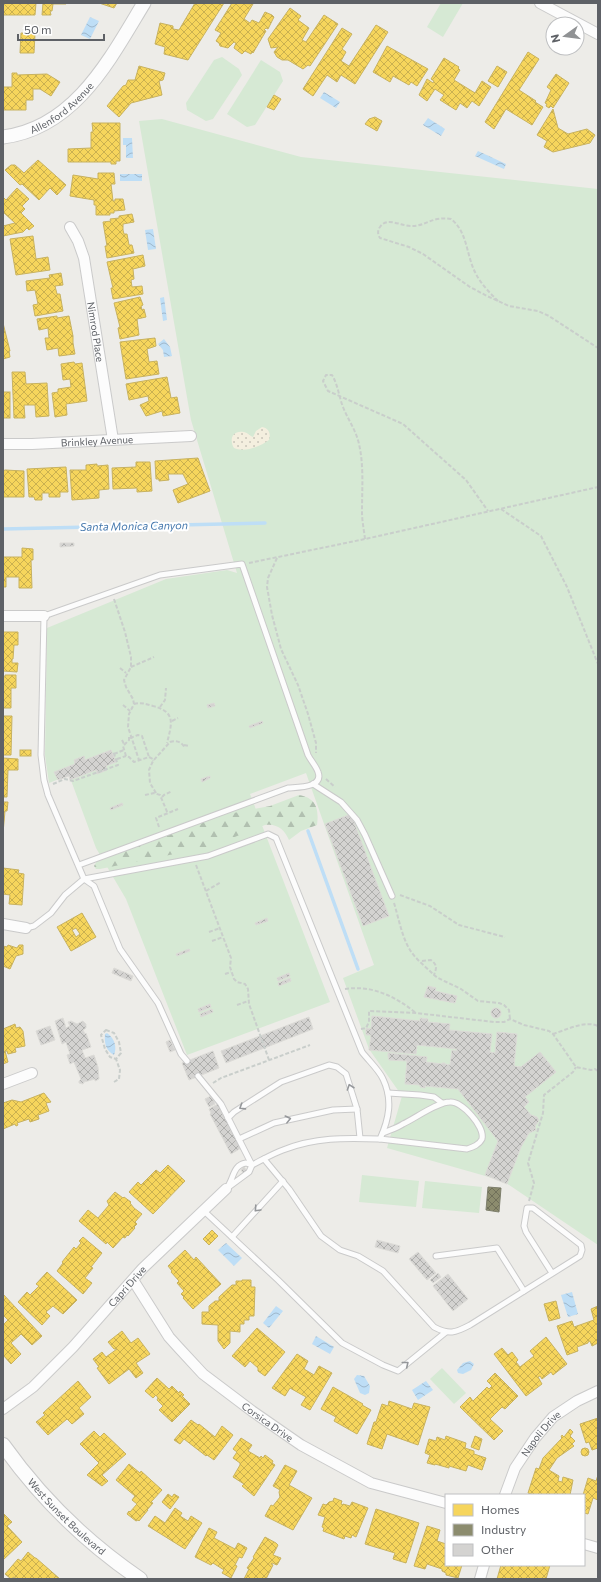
<svg xmlns="http://www.w3.org/2000/svg" width="601" height="1582" font-family="Commissioner,sans-serif">
<defs>
<pattern id="forest-firs" width="22" height="20" patternUnits="userSpaceOnUse"><rect width="22" height="20" fill="#d6e9d4"/><path d="M5 1l3.5 6h-7zM16 11l3.5 6h-7z" fill="#b1c0b0"/></pattern>
<pattern id="sand-dots" width="8" height="8" patternUnits="userSpaceOnUse"><rect width="8" height="8" fill="#f4efdf"/><path d="M2 2h.1M6 6h.1" fill="none" stroke="#c9c5b9" stroke-width="1.8" stroke-linecap="round"/></pattern>
<pattern id="water-waves" width="16" height="10" patternUnits="userSpaceOnUse"><rect width="16" height="10" fill="#bedef6"/><path d="M0 5q4-4 8 0t8 0" fill="none" stroke="#9eb7cb"/></pattern>
<pattern id="homes-cross-hatch" width="8" height="8" patternUnits="userSpaceOnUse"><rect width="8" height="8" fill="#f6d55c"/><path d="M0 0l8 8M0 8l8-8" fill="none" stroke="#cab050"/></pattern>
<pattern id="industry-cross-hatch" width="8" height="8" patternUnits="userSpaceOnUse"><rect width="8" height="8" fill="#8c8c6e"/><path d="M0 0l8 8M0 8l8-8" fill="none" stroke="#70705a"/></pattern>
<pattern id="building-cross-hatch" width="8" height="8" patternUnits="userSpaceOnUse"><rect width="8" height="8" fill="#d4d3d1"/><path d="M0 0l8 8M0 8l8-8" fill="none" stroke="#afafad"/></pattern>
</defs>
<rect width="100%" height="100%" fill="#edece8"/>
<g fill="#d6e9d4">
<path d="M441,3h22l-20,34 -16,-10z"/>
<path d="M222,57l17,12 3,6 -29,44 -7,2 -19,-11 -1,-7 28,-43z"/>
<path d="M261,60l19,12 3,9 -28,44 -8,2 -20,-13z"/>
<path d="M162,119l139,38 297,32v1056l-95,-64 -116,-33 15,-52 -33,-47 -26,-71 31,-13 -68,-192 -56,21 80,208 -143,53 -61,-156 -30,-51 -27,-73 -20,8 -4,-28 2,-127 119,-49 61,-9 10,3 -46,-153 -52,-299z"/>
<path d="M362,1175l57,6 -3,26 -57,-5z"/>
<path d="M425,1181l57,6 -3,26 -57,-5z"/>
<path d="M442,1368l24,25 -12,11 -24,-25z"/>
</g>
<path fill="url(#forest-firs)" d="M299,795c18,3 20,15 18,30l-16,6 -12,9c-4,-10 -12,-17 -24,-15l-53,21 -13,3 -99,20h-4l-2,-3 3,-5 126,-46 47,-9z"/>
<path fill="url(#sand-dots)" d="M262,427c7,1 9,7 7,13 -8,6 -24,13 -35,8 -5,-8 -2,-18 10,-16 4,1 6,4 9,5l3,-6z"/>
<g fill="url(#water-waves)">
<path d="M90,17l9,4 -9,18 -9,-4z"/>
<path d="M324,92l16,10 -4,6 -16,-10z"/>
<path d="M428,118l17,11 -4,7 -18,-11z"/>
<path d="M123,138h9l1,20h-7v-13h-3z"/>
<path d="M478,151l28,13 -2,5 -29,-13z"/>
<rect x="120" y="174" width="22" height="7"/>
<path d="M153,229l3,20 -8,1 -3,-20z"/>
<path d="M164,297l3,23 -4,1 -3,-23z"/>
<path d="M164,339l6,8 2,9 -8,1 -1,-7 -5,-6z"/>
<path d="M107,1033c8,6 10,14 7,22 -8,-4 -10,-12 -9,-21z"/>
<path d="M226,1243l16,15 -8,8 -16,-16z"/>
<path d="M572,1292l6,22 -10,3 -7,-22z"/>
<path d="M276,1306l7,5 -14,17 -6,-5z"/>
<path d="M316,1336l18,11 -4,7 -18,-10z"/>
<path d="M470,1361l4,3 -3,6 -8,4 -5,-1 -1,-3 6,-7z"/>
<path d="M357,1375l7,1 6,10 -1,7 -4,2 -5,-2 -6,-14z"/>
<path d="M426,1381l7,9 -15,10 -6,-10z"/>
</g>
<g fill="url(#homes-cross-hatch)" stroke="#c8b25f" fill-rule="evenodd">
<path d="M3,3h33l-1,12h-32z"/>
<path d="M43,3h23v1h-13l-1,7h-2l1,4h-9z"/>
<path d="M99,3h18l-3,5z"/>
<path d="M195,3h29l-36,57 -24,-6 1,-7 -10,-3 5,-21 13,3v3l6,1z"/>
<path d="M232,3l21,1 -9,15 6,4 2,-3 7,3 6,-11 7,3 2,2 -6,12 -2,-1 -2,2 2,1 -13,22 -1,-1 -1,2 -6,-3 -3,3 -8,-6 2,-5 -2,-1 -6,6 -8,-2 -1,-3 -3,-2 5,-8 -6,-3z"/>
<path d="M290,8l11,8 -3,4 11,8 -7,12 4,2 18,-27 14,9 -28,42 -2,-1 -5,4 -15,-9h-6l-5,-3 -3,-5 4,-5 -7,1 -3,-9z"/>
<path d="M376,25l12,7 -33,52 -14,-9 -4,7 -10,-7 -14,21 -10,-7 39,-61 10,6 -10,15 4,3 -5,9 8,5z"/>
<path d="M21,33l14,1 -1,19h-14z"/>
<path d="M387,46l41,23 -11,17 -6,-4 -2,3 -16,-9 -3,6 -17,-10z"/>
<path d="M528,52l11,7 -20,31 17,11 -1,1 8,5 -11,18 -26,-16 -12,20 -9,-7z"/>
<path d="M444,58l15,9 -1,1 2,2 -6,10 21,13 7,-12 9,6 -12,19 -7,-5 -5,7 -7,-5 -4,7 -16,-10 4,-5 -9,-6 -8,12 -8,-6 8,-16 6,4 1,-2 -3,-2z"/>
<path d="M139,66l26,7 -2,7 -4,1 3,14 -31,8 -12,14 -12,-11 16,-20 3,-1 2,-5h7z"/>
<path d="M497,66l10,6 -9,15 -10,-6z"/>
<path d="M12,73h5v2l30,-1 13,8 -9,14 -11,-7h-7v11h-7v10h-23v-23h9z"/>
<path d="M556,74l13,9 -16,25 -2,-2 -2,2 -3,-2 1,-2 -2,-1 6,-13 -4,-3z"/>
<path d="M274,95l7,4 -7,11 -7,-3z"/>
<path d="M553,109l5,19 10,6 19,-5 8,6 -5,8 -37,9 -9,-5 3,-6 -10,-6z"/>
<path d="M375,117l7,4 -5,10 -12,-7 4,-5z"/>
<path d="M92,123h28v38h-4v3h-5v-2h-43v-13l23,-1v-16h2z"/>
<path d="M38,160l28,25 -9,10 -7,-7 -11,12 -17,-16 -2,1 -15,-15 6,-5h4l9,8z"/>
<path d="M98,173h16l1,11h-4l2,17h2v-2h8l2,11 -11,1v2h-4v2h-14v-10h-2v-5l-24,-4 3,-21 25,4z"/>
<path d="M17,188l12,11 -7,7 3,3 -4,4 13,13 -5,4 -2,-2 -4,4 -20,4v-10l12,-3 -12,-11v-15l3,3z"/>
<path d="M132,214l2,8 -11,2v6l1,4h3l2,11h3l2,8 -27,5 -2,-12h2l-4,-24 8,-1 -1,-2 9,-1v-2z"/>
<path d="M33,236l3,23 12,-2 2,13 -34,5 -6,-36z"/>
<path d="M143,255l2,11 -12,3 1,10 -3,1 1,7 10,-1 1,8 -30,5 -2,-11h2l-6,-26z"/>
<path d="M61,273l2,12 -8,1 2,8h3l3,17 -28,5 -2,-11 5,-1 -3,-14 -8,1 -1,-10 24,-3 -1,-3z"/>
<path d="M140,297l3,8 -2,1 1,4 2,-1 2,8 -9,2 2,16 -19,4 -2,-11 2,-1 -6,-24z"/>
<path d="M57,316v2l12,-2 4,20v7l2,11 -16,2 -1,-8 -11,2 -2,-12h4l-1,-10 -9,2 -2,-11z"/>
<path d="M3,323l7,28h-1l1,6 -7,2z"/>
<path d="M155,338l1,8 -9,3 2,13 8,-1 2,13 -33,5 -6,-37z"/>
<path d="M74,362l1,2 7,-1 5,38 -21,3 1,11 -12,2 -3,-24 6,-1v-3l13,-2 -1,-8 -7,1 -2,-16z"/>
<path d="M12,372h13l1,12 21,-1 2,33 -13,1 -1,-12h-11l1,13h-11z"/>
<path d="M167,377l4,21 6,-1 3,16 -17,3 -1,-5 -16,5 -6,-11 9,-4 -1,-5 -19,4 -3,-16z"/>
<rect x="3" y="392" width="7" height="26"/>
<path d="M198,458l12,33 -32,12 -5,-13 15,-6 -5,-10h-15l1,6 -10,1v-2h-3l-1,-18z"/>
<path d="M136,462h14l2,29 -15,1v-4l-24,1 -1,-21 24,-1z"/>
<path d="M97,464v2l11,-1 1,24 -10,1v8l-27,2 -2,-30h16v-5z"/>
<path d="M66,467l2,25h-8v5h-11v-4h-7v7h-7l-1,-3h-5l-2,-28z"/>
<path d="M5,470l19,1v26h-21v-26z"/>
<path d="M22,548l11,1v11h-2l1,28h-13v-11h-13v10h-3v-30h19z"/>
<path d="M3,632h15v13h-4l-1,14h-1v4h6l-1,9 -14,-1z"/>
<path d="M5,675h11v13h-5v20h-8v-32l2,1z"/>
<path d="M3,716h9l-1,39h-8z"/>
<rect x="20" y="750" width="11" height="6"/>
<path d="M3,758l15,1v11h-10l-1,27h-4z"/>
<path d="M3,802h5l-1,9h-2l-2,22z"/>
<path d="M3,868l16,2 -1,3 6,1 -2,31 -13,-1 1,-9 -7,-1z"/>
<path d="M82,913l14,24 -25,14 -14,-24zM76,928l4,6 -4,3 -4,-7z"/>
<path d="M8,945l9,3 2,-3h4v9l-7,2 -6,13 -7,-3v-20l4,1z"/>
<path d="M15,1024l1,4 4,-1 3,4 2,15 -10,2 1,4 -8,2 -1,-3h-2l3,11 -5,2v-35z"/>
<path d="M44,1093l7,9 -5,1 3,8 -11,4 1,4 -9,3 -1,-3 -12,4 1,2 -2,1 -1,-2 -12,5v-26l9,-3 9,2z"/>
<path d="M168,1165l17,16 -32,33 -24,-22 9,-10 3,3 15,-15 4,3z"/>
<path d="M115,1192l8,6 1,-1 7,5 -1,1 4,5 8,6 -7,8 2,2 -3,3 1,1 -7,8 -1,-1 -2,3 -2,-1 -10,11 -6,-6 -1,2 -27,-23 9,-11 10,8 11,-13 -2,-4z"/>
<path d="M212,1230l6,6 -9,9 -6,-6z"/>
<path d="M83,1237l19,16 -11,14 2,1 -8,10 7,5 -9,11 -26,-23 6,-8 -1,-1 12,-15 2,2 5,-6 -2,-2z"/>
<path d="M185,1250l9,10 2,-3 25,27 -28,25 -10,-11 1,-1 -3,-3 3,-3 -7,-8 2,-2 -8,-9 1,-1 -4,-5z"/>
<path d="M47,1272l30,28 -14,14 -10,-8 -7,6 4,4 -8,9 -24,-23 9,-10 3,3 9,-9 -3,-2z"/>
<path d="M242,1280h9v7h4l-1,29h-5v4h-5v4h-4v8l-10,-1v12l-6,6 -6,-8v-16l-16,-1v-12h7v-6l6,-5h4v-4l13,-12h4v-4h6z"/>
<path d="M3,1294l39,42 -10,9 -11,-11 -10,9 10,11 -10,10 -8,-9v-30l5,-5 -5,-5z"/>
<path d="M556,1301l4,17 -11,3 -5,-17z"/>
<path d="M598,1306v37l-6,3 -2,-5 -2,1v1l-11,4 1,4 -11,4 -10,-29 15,-5 2,6 20,-7 -3,-11z"/>
<path d="M257,1328l28,24 -20,24 -7,-5v-3l-8,-7 -5,6 -13,-11z"/>
<path d="M122,1331l9,12 7,-5 12,16 -14,9 7,10 -7,5 -7,-9 -20,15 -12,-16 2,-1 -6,-8 9,-7 4,5 11,-8h-3l-6,-7z"/>
<path d="M546,1337l21,27 -14,11 -2,-3 -9,7 -2,-3 -2,1 4,7 -16,12 -32,-42 8,-6 6,7 4,-3 6,8 -2,2 4,5 14,-11 -4,-5z"/>
<path d="M297,1354l11,7 -4,8 10,6 5,-9 13,7 -22,37 -9,-5 5,-8 -16,-9 -5,8 -13,-8z"/>
<path d="M495,1373l23,23 -13,13 -3,-2 -12,12 13,12 -9,9 -34,-33 10,-10 3,4 14,-14 2,2 3,-3 -5,-5z"/>
<path d="M157,1378l12,11 3,-3 7,7 1,-2 4,4 -2,1 8,8 -18,18 -13,-12 4,-4 -6,-6 1,-2 -2,-3 -3,3 -8,-7z"/>
<path d="M78,1381l13,16 -12,11 5,6 -12,10 -5,-5 -19,16 -12,-13 9,-7 -2,-2z"/>
<path d="M333,1387l30,17 -1,1 9,5 -14,24 -23,-13 2,-4 -15,-8z"/>
<path d="M389,1401l23,8 2,-6 16,4 -12,38 -31,-11 -5,15 -15,-5 7,-22h2l6,-18 6,2z"/>
<path d="M598,1418v30l-6,2 -3,-8 -3,1 -6,-19z"/>
<path d="M191,1420l7,5 1,-1 16,13 7,-11 11,9 -19,25 -7,-5 -1,1 -22,-17 -4,5 -6,-4z"/>
<path d="M570,1429l3,3 -3,4 5,5 -3,3 2,2 -17,12 -8,12 10,6 -1,5 4,1 1,-5 10,3 -3,15h-36l-6,-2 8,-25 3,1 4,-11 19,-20 -1,-1 1,-2 2,2z"/>
<path d="M94,1431l6,6 4,-4 22,21 -24,21 6,6 -6,5 -15,-11 12,-12 -19,-19z"/>
<path d="M446,1436l20,7 -1,5 9,3v3l12,4 -4,12 -14,-5 -2,6 -17,-5v2l-14,-4v1l-8,-2 3,-8 -5,-2 4,-14 7,2 1,-4 8,3z"/>
<path d="M475,1436l7,3 -3,11 -8,-3z"/>
<path d="M241,1438l11,7 -4,6 12,7 1,-2 2,2 2,-3 8,6 -1,2 3,2 -21,31 -12,-10 2,-2 -11,-7 7,-12v-2l-7,-5 4,-6 -4,-3z"/>
<circle cx="585" cy="1452" r="4"/>
<path d="M129,1464l11,9 1,-2 21,19 -11,12 2,1 -6,7h1l-9,11 -1,-1 -2,1 -9,-7 2,-3 1,1 7,-8 -5,-4 3,-4 -19,-16z"/>
<path d="M285,1465l12,6 -8,14 23,13 -19,32 -28,-14 6,-11 2,1 7,-9 -1,-5 1,-2 -7,-4z"/>
<path d="M598,1475v25l-5,-2 -5,16 -4,-1 -1,-18 5,-17 8,3z"/>
<path d="M168,1494l4,3 2,-3 5,3 -9,12 -8,-7z"/>
<path d="M334,1498l8,3 -1,3 2,1v-1l7,2 2,-4 16,6 -12,29 -4,-2 -1,3 -6,-2 -1,3 -21,-8 1,-3 -2,-1 3,-10 -7,-2 5,-11 3,1 3,-3 4,-1z"/>
<path d="M175,1508l7,5 -2,3 8,5 3,-5 11,7 -17,26 -37,-23 7,-10 10,7z"/>
<path d="M376,1509l43,14 -13,40 -13,-4 2,-6 -30,-9z"/>
<path d="M3,1513l9,9 -5,4 15,16 -19,18z"/>
<path d="M427,1526l13,4 -3,11 9,3v21h16l-4,13 -12,-3v-2l-4,-2v-2l-15,-5 -2,5 -11,-3z"/>
<path d="M209,1528l8,4 -3,6 21,11 3,-6 9,5 -5,10 -3,-1 -4,8 2,1 -6,12 -9,-5 2,-3 -11,-7 -2,2 -16,-8z"/>
<path d="M265,1537l11,6 2,2 -5,10 8,3 -4,7 -5,-2 -1,1 2,1 -7,14h-22l5,-10 -2,-1 7,-10 -1,-1z"/>
<path d="M28,1552l7,6h1l24,21h-43l-3,-2 -3,2 -6,-5 13,-15 3,2z"/>
<path d="M501,1565h49l-4,14h-31l-1,-1 -1,1h-16z"/>
</g>
<path fill="url(#industry-cross-hatch)" stroke="#7e7f6c" d="M488,1187l13,1 -2,24 -13,-2z"/>
<g fill="none" stroke-linecap="round" stroke-linejoin="round">
<g stroke="#bedef6" stroke-width="3.5">
<path d="M3,529l262,-6"/>
<path d="M308,831l50,138"/>
</g>
</g>
<g fill="url(#building-cross-hatch)" stroke="#dcdbd7">
<path d="M60,543h14v3l-14,1z"/>
<path d="M214,703l1,3 -7,2 -1,-3z"/>
<path d="M262,721l1,2 -13,5 -1,-2z"/>
<path d="M111,750l5,12 -10,4 1,4 -10,4 -1,-4 -26,10 -1,-4 -11,4 -4,-8 21,-8 -1,-4 10,-4 1,4z"/>
<path d="M210,776v2l-8,4 -1,-3z"/>
<path d="M122,803l1,2 -12,5 -1,-2z"/>
<path d="M351,814l38,102 -26,10 -38,-102z"/>
<path d="M267,918l1,3 -12,4 -1,-2z"/>
<path d="M189,949l1,2 -13,5 -1,-2z"/>
<path d="M114,968l19,8 -2,5 -19,-8z"/>
<path d="M289,973l1,3 -12,5 -1,-3z"/>
<path d="M290,978l1,3 -12,5 -1,-3z"/>
<path d="M428,986l8,2 -1,3 22,5 -2,7 -31,-6z"/>
<path d="M210,1004l1,3 -12,5 -1,-3z"/>
<circle cx="496" cy="1013" r="5"/>
<path d="M212,1009l1,3 -12,5 -1,-3z"/>
<path d="M372,1016l48,5v-3l8,1v3l22,2 -1,6 43,4 -2,18 5,1 2,-21 20,2 -3,32 7,1 19,-15 16,20 -31,25 4,5 -5,5 7,8 6,2 2,4 -4,5 1,4 -7,3 -8,14 -14,37 -22,-9 13,-34 -40,-52 -33,-3v2l-5,-1v-2l-15,-1 2,-23 -18,-1 -1,-4v-3l39,4 -1,5 16,2v-1h3v1l5,1 2,-15 4,1 1,-2 -40,-4 -1,9 -47,-4 2,-15h-5v-7l5,1z"/>
<path d="M309,1017l4,12 -87,34 -5,-12z"/>
<path d="M63,1018l3,10 4,-2 -2,-4 3,-1 6,3 6,-3 3,3v4l-3,2 2,4 1,-1 5,14 -9,3 3,8 9,-3 4,12 1,12 -4,2v-2l-11,3 -1,2 -4,-1v-2l2,-2 -7,-17 -4,2 -3,-9 3,-1 -4,-12 -4,2 -7,-23z"/>
<path d="M50,1026l5,14 -14,5 -5,-14z"/>
<path d="M170,1040l5,10 -5,2 -4,-10z"/>
<path d="M213,1051l6,17 -30,12 -7,-17z"/>
<path d="M211,1096l4,8 -6,3 -4,-8z"/>
<path d="M218,1104l23,44 -10,6 -21,-40 1,-1 -2,-4z"/>
<path d="M244,1167l3,4 -4,2 -2,-3z"/>
<path d="M377,1240l23,6 -2,7 -23,-6z"/>
<path d="M418,1252l18,21 -9,7 -18,-21z"/>
<path d="M438,1273l3,4 -8,6 -3,-3z"/>
<path d="M448,1274l20,25 -15,12 -20,-25z"/>
</g>
<g fill="none" stroke-linecap="round" stroke-linejoin="round">
<defs>
<g id="service">
<path d="M313,784l28,18 16,18 8,15 27,61"/>
<path d="M79,865l209,-77c9,-1 36,0 30,-16 -2,-6 -7,-11 -10,-17l-66,-191 -82,11 -116,41 -3,139 3,25 4,15 36,84 10,7 26,63 38,54 23,51 6,7"/>
<path d="M26,928l8,-2 17,-13 14,-18 19,-16 124,-23 60,-22 8,4 86,214c7,9 17,18 21,27 10,21 6,40 -3,60 -35,-1 -64,-2 -97,11 -11,4 -21,10 -31,15l-31,-61 -23,-28"/>
<path d="M388,1093l32,2 14,2 8,6"/>
<path d="M228,1118l6,-6 47,-30 48,-17 8,2 9,7 11,35 3,29"/>
<path d="M239,1139l35,-16 59,-13 24,-1"/>
<path d="M380,1139l87,10c6,-2 12,-4 15,-10 3,-12 -20,-38 -32,-37 -13,0 -34,16 -47,22 -6,4 -13,6 -20,9"/>
<path d="M264,1159l25,30 32,47 19,14 18,6 25,15 51,56c15,8 21,6 36,-2l110,-69 2,-6 -1,-5 -48,-37h-6l-3,18 2,6 26,41"/>
<path d="M246,1163l6,2 -3,7 -23,17c8,-9 6,-24 20,-26z"/>
<path d="M204,1211l74,69 64,63 41,22 15,6 48,-39"/>
<path d="M232,1237l51,-56"/>
<path d="M436,1256l61,-8 27,43"/>
</g>
<g id="minor">
<path d="M540,3l58,31"/>
<path id="s1" d="M70,227l8,14 6,17 29,182"/>
<path id="s2" d="M3,444h29l159,-8"/>
<path d="M3,616h41"/>
<path d="M3,924l23,4"/>
<path d="M3,1084l29,-11"/>
<path id="s3" d="M133,1280l36,57 9,10 25,27 49,37 49,34 70,38 75,20"/>
<path id="s4" d="M3,1409l30,-22 40,-40 70,-79 83,-79"/>
<path id="s5" d="M505,1495l10,-27 20,-30 18,-21 24,-16 21,-10"/>
<path d="M584,1544l14,4"/>
<path d="M480,1579l4,-14"/>
</g>
<g id="tertiary">
<path id="s6" d="M3,137c72,-9 107,-78 141,-134"/>
</g>
<g id="secondary">
<path id="s7" d="M3,1445c37,52 84,98 137,134"/>
</g>
</defs>
<use href="#service" stroke="#cacaca" stroke-width="7"/>
<use href="#minor" stroke="#cacaca" stroke-width="12"/>
<use href="#tertiary" stroke="#cacaca" stroke-width="15"/>
<use href="#secondary" stroke="#c9c9c9" stroke-width="16"/>
<g stroke="#c9cecb" stroke-width="2" stroke-dasharray="4 2" stroke-linecap="butt">
<path d="M498,301c-8,-8 -17,-17 -22,-27 -10,-18 -8,-42 -25,-55 -19,-3 -25,7 -39,7 -9,1 -25,-10 -32,1 -3,4 -2,8 0,11l29,9 14,7 47,33 17,9 22,10 29,5 11,5 49,32"/>
<path d="M501,509l40,27 26,51 31,77"/>
<path d="M365,539c-1,-9 -3,-18 -3,-27 0,-23 2,-46 -3,-68 -3,-14 -11,-24 -16,-37 -4,-10 -5,-22 -11,-32h-6l-3,6 5,10 75,33 63,56 22,31"/>
<path d="M277,558l-9,20 -1,9 5,28 9,34 17,36 10,29 8,29v10"/>
<path d="M249,563l116,-24 233,-52"/>
<path d="M114,599l11,33 6,25v10l-7,13 2,7 7,12 1,5 -5,10 -1,13 11,33"/>
<path d="M131,667l23,-10"/>
<path d="M120,668l6,5"/>
<path d="M134,704c7,-2 12,0 19,2 23,6 19,17 14,37"/>
<path d="M123,705l7,6"/>
<path d="M160,707l5,-7 1,-12"/>
<path d="M172,721l6,-3"/>
<path d="M129,737v3l-6,6 3,10 3,1 5,5 15,-5 4,2v2"/>
<path d="M130,738l8,-3 4,1 7,21"/>
<path d="M122,740l2,4"/>
<path d="M184,745l5,1"/>
<path d="M114,754l10,-4"/>
<path d="M117,759l9,-3"/>
<path d="M326,779l9,8"/>
<path d="M53,784l12,-5 8,2 45,-16 -5,-14"/>
<path d="M156,793l-6,-10 -1,-13 4,-9 17,-19c6,-2 12,0 15,6"/>
<path d="M145,795l9,-2 6,2 8,19"/>
<path d="M162,797l2,-2 8,-4"/>
<path d="M159,827l-3,-9 22,-9"/>
<path d="M196,865l35,93 -1,9 4,12 3,3 8,2 3,5 1,15 20,56"/>
<path d="M206,891l15,-9"/>
<path d="M400,895l30,11 29,19 46,12"/>
<path d="M394,903c5,16 8,36 18,50 6,8 15,15 22,22l4,3 23,11 17,12 21,2 5,2 5,5 1,9"/>
<path d="M209,932l11,-4"/>
<path d="M212,941l11,-4"/>
<path d="M422,961l9,-1c6,5 6,7 3,15"/>
<path d="M225,974l6,-2"/>
<path d="M345,989c27,-4 50,7 71,24"/>
<path d="M237,1005l11,-4"/>
<path d="M361,1029l5,-1 3,-6v-11l47,2 78,9h10l6,-3 14,6 25,6 4,3 23,33 15,3 4,-1 3,2"/>
<path d="M106,1030l8,3 5,9 2,11 -5,6 -6,-2 -5,-8 -4,-14z"/>
<path d="M553,1034c13,-4 32,-14 45,-8"/>
<path d="M114,1082l5,-3 1,-9 -4,-11"/>
<path d="M213,1083l8,-5 89,-33"/>
<path d="M529,1201l5,-18 -6,-20 15,-50 1,-18 29,-23 3,-5"/>
</g>
<use href="#service" stroke="#fcfcfc" stroke-width="5"/>
<use href="#minor" stroke="#fcfcfc" stroke-width="10"/>
<use href="#tertiary" stroke="#fcfcfc" stroke-width="13"/>
<use href="#secondary" stroke="#fcfcfc" stroke-width="14"/>
</g>
<defs><path id="oneway-chevron" d="M-2-3.5L2.5 0L-2 3.5" fill="none" stroke-width="1.6" stroke-linecap="round" stroke-linejoin="round"/></defs>
<g stroke="#95979a">
<use href="#oneway-chevron" transform="translate(350 1087) rotate(-109)"/>
<use href="#oneway-chevron" transform="translate(242 1107) rotate(148)"/>
<use href="#oneway-chevron" transform="translate(288 1119) rotate(-14)"/>
<use href="#oneway-chevron" transform="translate(257 1209) rotate(133)"/>
<use href="#oneway-chevron" transform="translate(406 1364) rotate(-39)"/>
</g>
<g text-anchor="middle" stroke-width="4" stroke-linejoin="round" paint-order="stroke">
<g font-size="10" fill="#5e6166" stroke="#fff">
<text dy="4" stroke="none"><textPath href="#s6" startOffset="67">Allenford Avenue</textPath></text>
<text dy="4" stroke="none"><textPath href="#s1" startOffset="109">Nimrod Place</textPath></text>
<text dy="4" stroke="none"><textPath href="#s2" startOffset="94">Brinkley Avenue</textPath></text>
<text dy="4" stroke="none"><textPath href="#s4" startOffset="175">Capri Drive</textPath></text>
<text dy="4" stroke="none"><textPath href="#s3" startOffset="198">Corsica Drive</textPath></text>
<text dy="4" stroke="none"><textPath href="#s5" startOffset="72">Napoli Drive</textPath></text>
<text dy="4" stroke="none"><textPath href="#s7" startOffset="96">West Sunset Boulevard</textPath></text>
</g>
<g font-size="11" font-style="italic" fill="#4679ae" stroke="#fff">
<text transform="translate(134 526) rotate(-1)" y="4">Santa Monica Canyon</text>
</g>
</g>
<rect width="601" height="1582" fill="none" stroke="#5e6166" stroke-width="8"/>
<rect x="445" y="1494" width="140" height="72" fill="#ffffff" stroke="#bfc0c2"/>
<rect x="453" y="1504" width="20" height="12" fill="#f6d55c" stroke="#bfc0c2"/>
<text x="481" y="1514" font-size="12" fill="#5e6166">Homes</text>
<rect x="453" y="1524" width="20" height="12" fill="#8c8c6e" stroke="#bfc0c2"/>
<text x="481" y="1534" font-size="12" fill="#5e6166">Industry</text>
<rect x="453" y="1544" width="20" height="12" fill="#d4d3d1" stroke="#bfc0c2"/>
<text x="481" y="1554" font-size="12" fill="#5e6166">Other</text>
<g transform="translate(565 36) rotate(256)"><circle r="19" fill="#ffffff" stroke="#bfc0c2"/>
<path d="M0-3L7 15L0 10L-7 15Z" fill="#909294"/>
<text y="-6" font-size="11" font-weight="bold" text-anchor="middle" fill="#5e6166">N</text>
</g>
<path d="M18 34v6h86v-6" fill="none" stroke="#5e6166" stroke-width="2"/>
<text x="24" y="34" font-size="12" fill="#5e6166" stroke="#ffffff" stroke-width="3" paint-order="stroke">50 m</text>
</svg>
